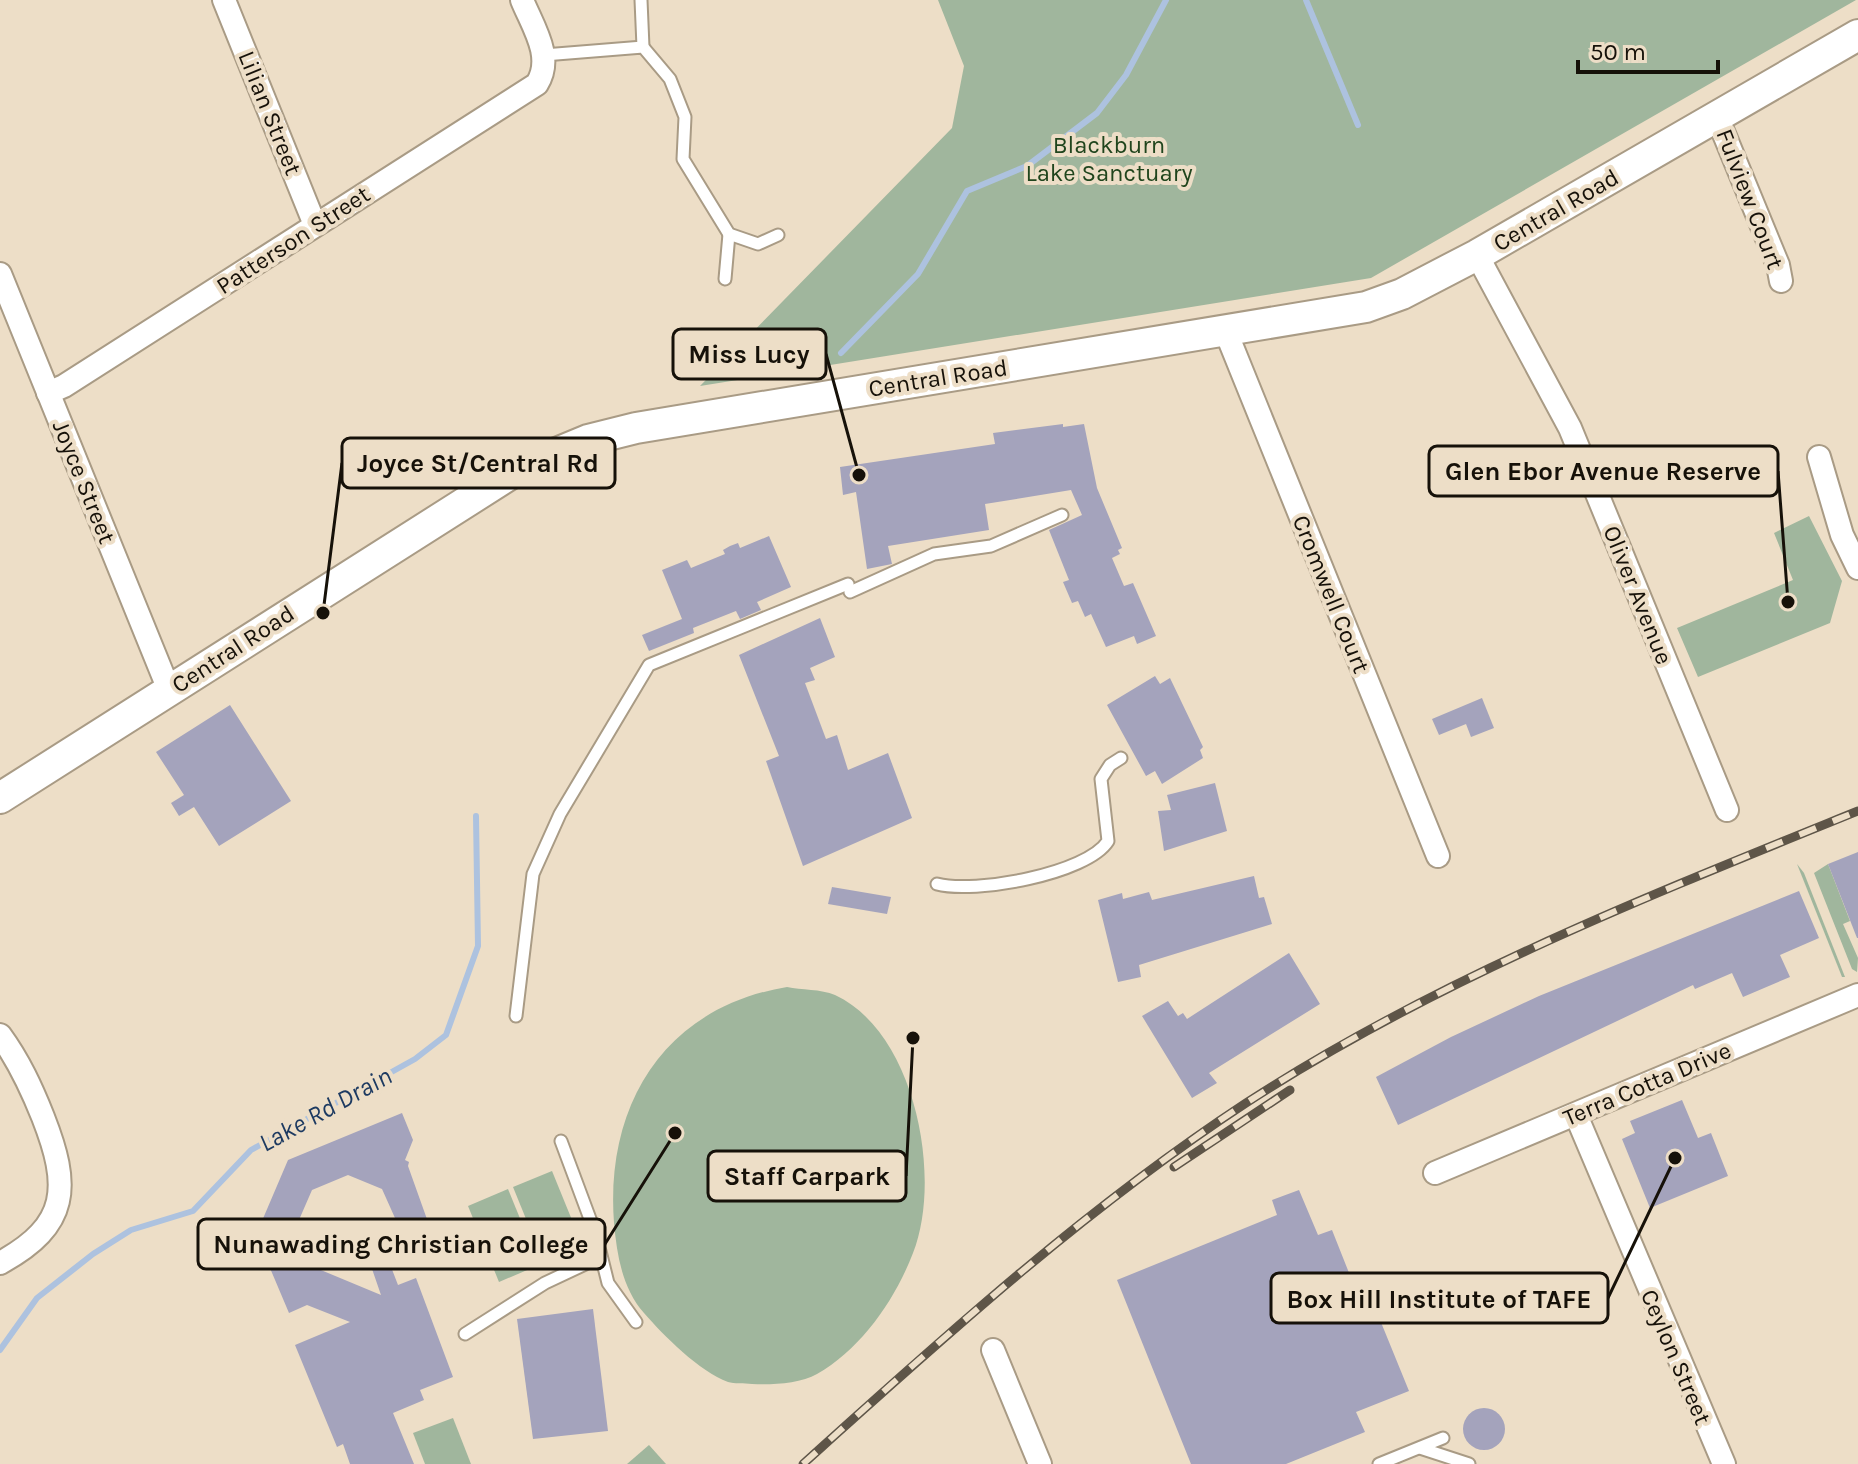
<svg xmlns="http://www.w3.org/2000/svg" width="1858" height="1464" font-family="Karla,sans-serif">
<rect width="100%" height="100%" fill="#eddec7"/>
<g fill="#a0b69d">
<path d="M938,0h918l-485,278 -671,108 252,-258 12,-62z"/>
<path d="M1809,516l33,65 -12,42 -132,54 -21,-49 116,-48 -19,-47z"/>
<path d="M1797,864l7,9 41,104h-3z"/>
<path d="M1828,864l22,57 -7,3 15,34 -1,14 -5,-3 -38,-96z"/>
<path d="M787,987c14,3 34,2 48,8 80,37 108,182 78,258 -18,47 -52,96 -96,121 -17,10 -47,11 -65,10 -8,-1 -18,0 -24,-2 -28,-10 -65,-47 -84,-69 -22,-25 -27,-58 -30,-90 -9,-119 51,-216 173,-236z"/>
<path d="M552,1171l31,76 -39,16 -31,-76z"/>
<path d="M508,1189l31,76 -40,17 -31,-76z"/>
<path d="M453,1418l18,46h-46l-12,-31z"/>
<path d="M649,1445l17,19h-39z"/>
</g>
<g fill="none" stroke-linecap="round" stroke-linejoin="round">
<g stroke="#adc2df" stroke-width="6">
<path d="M1306,0l52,125"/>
<path d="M841,353l77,-79 49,-83 60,-25 70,-53 29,-38 40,-75"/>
<path d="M0,1350l37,-52 56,-44 38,-24 62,-19 58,-61 164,-91 31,-24 32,-89 -2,-130"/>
</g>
</g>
<g fill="#a4a3bc">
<path d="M1063,424v3l21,-3 13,64 25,60 -4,2 2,4 -8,4 12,28 9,-3 23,53 -19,8 -3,-8 -28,11 -15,-33 -6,3 -7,-16 -6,2 -9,-21 6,-2 -20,-50 33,-15 -11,-25 -86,14 4,26 -101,16 4,18 -25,5 -11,-77 -13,3 -3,-28 155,-23 -2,-11z"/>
<path d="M769,536l22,51 -34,15 4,8 -21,9 -4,-8 -43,17 1,5 -45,18 -7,-16 40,-16 -20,-49 25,-10 4,8 34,-14 -2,-4 7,-4 8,-3 2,5z"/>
<path d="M820,618l15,39 -25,11 5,12 -10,3 21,56 11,-4 11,35 40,-17 24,65 -109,48 -37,-105 13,-5 -40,-101z"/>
<path d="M1155,676l5,8 10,-6 33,69 -3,3 3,8 -41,26 -7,-13 -9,5 -39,-71z"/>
<path d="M1482,698l12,30 -23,9 -5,-13 -27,11 -7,-16z"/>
<path d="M230,705l61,96 -72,45 -25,-39 -15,9 -8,-13 13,-8 -28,-43z"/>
<path d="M1215,783l12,48 -63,20 -6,-40 13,-1 -4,-15z"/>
<path d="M1858,852v86h-1l-29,-74z"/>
<path d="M1254,876l5,22 5,-1 8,27 -133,41 2,12 -23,5 -20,-82 24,-7 1,6 26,-7 3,8z"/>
<path d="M832,887l59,10 -4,17 -59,-10z"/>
<path d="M1799,891l20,47 -39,17 10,22 -47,20 -11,-24 -37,16 -2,-4 -295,140 -22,-48 75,-40 88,-41z"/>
<path d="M1289,953l31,51 -111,69 8,10 -25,15 -50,-82 26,-15 10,15 5,-3 4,6z"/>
<path d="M1682,1100l16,38 13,-5 17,43 -78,32 -28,-69 13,-6 -5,-12z"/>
<path d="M402,1113l11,27 -8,20 4,2 -1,4 25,70 -25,11 -26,-58 -34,-14 -36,15 -20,46 12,27 77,32 -10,-29 17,-7 10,26 18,-7 37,99 -33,13 4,10 -31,13 21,51h-64l-7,-20 -6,3 -42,-102 55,-23 -43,-17 -18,8 -33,-78 32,-75z"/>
<path d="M1299,1190l19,45 14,-5 25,63 10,-5 42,103 -53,21 9,20 -79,32h-95l-74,-184 160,-65 -5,-15z"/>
<path d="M593,1309l15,122 -75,8 -16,-120z"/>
<circle cx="1484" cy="1429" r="21"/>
</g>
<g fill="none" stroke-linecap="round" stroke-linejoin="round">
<defs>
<g id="lane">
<path d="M641,0l2,47"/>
<path d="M544,55l99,-8 27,32 15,38 -2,42 46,75 29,10 20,-9"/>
<path d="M725,279l4,-45"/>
<path d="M850,592l84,-38 57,-8 71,-31"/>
<path d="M937,884c37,10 150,-10 171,-43l-7,-62 9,-14 11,-7"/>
<path d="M516,1016l17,-142 27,-60 89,-149 199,-81"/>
<path d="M600,1251l8,32 28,39"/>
<path d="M465,1334l80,-51 51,-24 3,-16 -38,-102"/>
<path d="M1420,1448l49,16"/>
<path d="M1379,1464l64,-26"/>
</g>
<g id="street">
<path d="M224,0l91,225"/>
<path d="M1717,117l61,148 3,16"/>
<path d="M1477,255l93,173 157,382"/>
<path d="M0,274l169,416"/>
<path d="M1226,332l212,524"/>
<path d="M48,393l16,-7 473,-302c17,-27 -4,-57 -15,-84"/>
<path d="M1819,457l23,78 16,33"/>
<path d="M0,1035c19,26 31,52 43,82 27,69 27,108 -43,146"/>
<path d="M1576,1115l148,349"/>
<path d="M1435,1173l423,-178"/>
<path d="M993,1350l47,114"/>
</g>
<path id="secondary" d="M0,798l518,-329 70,-29 48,-12 730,-121 36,-13 75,-39 381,-220"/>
</defs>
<use href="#lane" stroke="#a99b85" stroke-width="15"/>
<use href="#street" stroke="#a99b85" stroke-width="26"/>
<use href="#secondary" stroke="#a99b85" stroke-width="34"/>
<use href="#lane" stroke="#fff" stroke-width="11"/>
<use href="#street" stroke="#fff" stroke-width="22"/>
<use href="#secondary" stroke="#fff" stroke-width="30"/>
<defs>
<g id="rail">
<path d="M1174,1167l116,-77"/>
<path d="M803,1464c142,-128 283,-256 443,-361 191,-124 402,-207 612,-292"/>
</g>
</defs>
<use href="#rail" stroke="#5e5548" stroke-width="9"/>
<use href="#rail" stroke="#eddec7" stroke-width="6" stroke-dasharray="18" stroke-linecap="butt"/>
</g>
<g text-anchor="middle" stroke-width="8" stroke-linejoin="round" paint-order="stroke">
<g font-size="24" fill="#161109" stroke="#eddec7">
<text transform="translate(270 113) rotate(68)" y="8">Lilian Street</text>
<text transform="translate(1750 199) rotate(69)" y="8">Fulview Court</text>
<text transform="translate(1556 210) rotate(-30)" y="8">Central Road</text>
<text transform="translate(293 240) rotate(-33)" y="8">Patterson Street</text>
<text transform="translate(938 378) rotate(-9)" y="8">Central Road</text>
<text transform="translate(84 482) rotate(68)" y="8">Joyce Street</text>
<text transform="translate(1331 594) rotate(68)" y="8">Cromwell Court</text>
<text transform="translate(1638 595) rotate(68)" y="8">Oliver Avenue</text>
<text transform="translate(233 649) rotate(-33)" y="8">Central Road</text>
<text transform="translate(1647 1084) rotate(-23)" y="8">Terra Cotta Drive</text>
<text transform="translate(1676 1357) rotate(67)" y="8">Ceylon Street</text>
</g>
<g font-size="24" fill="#20451d" stroke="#eddec7">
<text x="1109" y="153">Blackburn<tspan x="1109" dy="28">Lake Sanctuary</tspan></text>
</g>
<g font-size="26" font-style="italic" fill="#1d3a61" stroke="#eddec7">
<text transform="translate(325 1109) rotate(-29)" y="9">Lake Rd Drain</text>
</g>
</g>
<path fill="none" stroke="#161109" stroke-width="3" d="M859 475L826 354M323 613L342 463M1788 602L1778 471M913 1038L906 1176M675 1133L605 1244M1675 1158L1608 1298"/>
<g fill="#161109" stroke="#eddec7" stroke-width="3">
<circle cx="859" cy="475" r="8"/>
<circle cx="323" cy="613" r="8"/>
<circle cx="1788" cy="602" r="8"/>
<circle cx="913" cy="1038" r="8"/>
<circle cx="675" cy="1133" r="8"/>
<circle cx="1675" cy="1158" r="8"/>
</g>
<g fill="#eddec7" stroke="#161109" stroke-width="3">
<rect x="673" y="329" width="153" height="50" rx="8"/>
<rect x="342" y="438" width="273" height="50" rx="8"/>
<rect x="1429" y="446" width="349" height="50" rx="8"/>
<rect x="708" y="1151" width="198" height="50" rx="8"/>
<rect x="198" y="1219" width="407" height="50" rx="8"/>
<rect x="1271" y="1273" width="337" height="50" rx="8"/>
</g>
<g font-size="26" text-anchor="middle" font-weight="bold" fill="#161109">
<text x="749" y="363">Miss Lucy</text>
<text x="478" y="472">Joyce St/Central Rd</text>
<text x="1603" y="480">Glen Ebor Avenue Reserve</text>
<text x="807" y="1185">Staff Carpark</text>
<text x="401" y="1253">Nunawading Christian College</text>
<text x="1439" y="1308">Box Hill Institute of TAFE</text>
</g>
<path d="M1578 60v12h140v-12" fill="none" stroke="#161109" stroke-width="4"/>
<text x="1590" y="60" font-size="24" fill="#161109" stroke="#eddec7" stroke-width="6" paint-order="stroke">50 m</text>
</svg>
